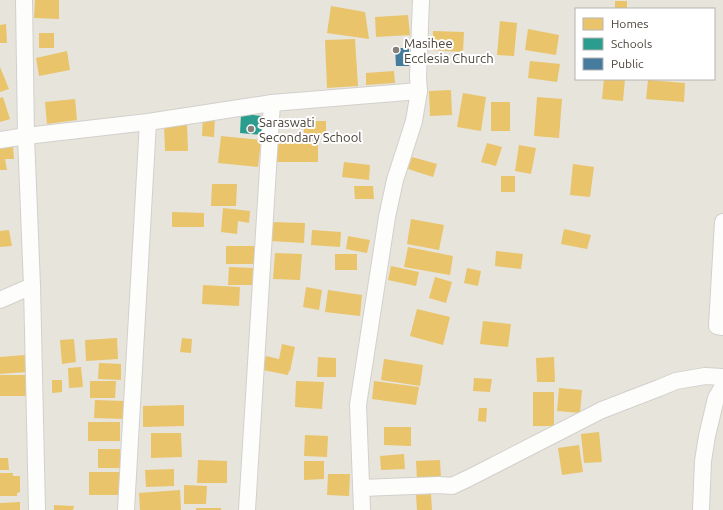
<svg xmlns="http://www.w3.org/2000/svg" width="723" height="510" font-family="Ubuntu,sans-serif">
<rect width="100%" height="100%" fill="#f4f2ee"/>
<path fill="#e7e4dc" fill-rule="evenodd" d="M0,0h723v510h-723zM576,9h138v70h-138z"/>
<g fill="#e9c46a">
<path d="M35,0h24v19l-25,-1z"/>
<rect x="615" y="1" width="12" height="8"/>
<path d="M331,6l34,6 4,27 -42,-6z"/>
<path d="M408,15l2,20 -34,2 -1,-20z"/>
<path d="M500,21l17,2 -3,33 -17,-1z"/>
<path d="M6,24l1,19h-7v-18z"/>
<path d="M528,29l31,6 -3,20 -31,-5z"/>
<path d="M433,31l31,1 -1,20 -31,-2z"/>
<rect x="39" y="33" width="15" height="15"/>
<path d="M355,39l3,47 -31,2 -2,-48z"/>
<path d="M67,51l3,19 -31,6 -3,-18z"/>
<path d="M530,61l30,3 -3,18 -29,-4z"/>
<path d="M0,67l9,22 -9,3z"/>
<path d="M394,71l1,12 -29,2v-12z"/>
<path d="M604,79h21l-2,22 -21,-2z"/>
<path d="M648,80l37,3 -1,19 -38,-3z"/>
<path d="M451,90l1,25 -22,1 -1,-25z"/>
<path d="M463,93l23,4 -5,34 -24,-4z"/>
<path d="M3,97l7,22 -10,3v-24z"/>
<path d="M537,97l25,2 -3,39 -25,-2z"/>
<path d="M75,99l2,21 -30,4 -2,-22z"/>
<rect x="491" y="102" width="19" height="29"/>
<path d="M203,116h12l-1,21 -12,-1z"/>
<rect x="304" y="121" width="22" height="15"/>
<path d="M187,123l1,28h-23l-1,-27z"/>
<path d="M221,136l40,4 -3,27 -40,-4z"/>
<rect x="276" y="140" width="42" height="22"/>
<path d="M487,143l15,4 -6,19 -15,-4z"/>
<path d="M519,145l17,3 -5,26 -16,-3z"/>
<path d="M13,146l1,13h-9l2,11h-7v-22z"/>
<path d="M412,157l25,7 -4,13 -25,-8z"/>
<path d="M344,162l26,3 -1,15 -27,-3z"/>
<path d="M573,164l21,3 -4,30 -20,-2z"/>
<rect x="501" y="176" width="14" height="16"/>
<path d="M212,184h25l-1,22h-25z"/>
<path d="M354,186h19l1,13h-19z"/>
<path d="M223,208l27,3 -1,12 -11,-2 -1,13 -16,-2z"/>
<path d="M172,212l32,1v14h-32z"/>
<path d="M411,219l33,6 -5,25 -32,-6z"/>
<path d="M271,222l34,1 -1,20 -34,-2z"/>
<path d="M564,229l27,6 -4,14 -26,-5z"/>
<path d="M9,230l3,16 -12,1v-16z"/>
<path d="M312,230l29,2 -1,15 -29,-2z"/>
<path d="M348,236l22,4 -3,13 -21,-4z"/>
<rect x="226" y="246" width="28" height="18"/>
<path d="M408,247l45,9 -3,19 -46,-8z"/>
<path d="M496,251l27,3 -2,15 -26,-3z"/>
<path d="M275,253l27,1 -2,26 -27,-1z"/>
<rect x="335" y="254" width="22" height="16"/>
<path d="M391,266l28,6 -3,14 -28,-6z"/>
<path d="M229,267l24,1v17h-25z"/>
<path d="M467,268l14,3 -3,15 -14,-3z"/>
<path d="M435,277l17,5 -6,21 -17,-5z"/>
<path d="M203,285l37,2 -1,19 -37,-2z"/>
<path d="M306,287l16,3 -3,20 -16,-3z"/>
<path d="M328,290l34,5 -2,21 -35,-4z"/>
<path d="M417,309l33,8 -7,28 -33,-9z"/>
<path d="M483,321l28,3 -3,23 -28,-3z"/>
<path d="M117,338l1,21 -32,2 -1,-21z"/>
<path d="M182,338l10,1 -1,14 -11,-1z"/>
<path d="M74,339l2,23 -14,2 -2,-24z"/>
<path d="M282,344l13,3 -5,24h-1l-1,4 -25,-5 3,-14 13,3z"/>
<path d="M25,355l2,17 -27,2v-17z"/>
<path d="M318,357l18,1v19h-19z"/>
<path d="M554,357l1,25h-18l-1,-24z"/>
<path d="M384,359l39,6 -3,21 -39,-6z"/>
<path d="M99,363l22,1v16l-23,-1z"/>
<path d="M81,367l2,20 -14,1 -1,-20z"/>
<path d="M0,375h29l1,21h-30z"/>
<path d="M474,378l18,1 -2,13 -17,-1z"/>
<path d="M52,380h10v12l-10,1z"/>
<path d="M90,381h26l-1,17h-25z"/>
<path d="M296,381l28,1 -2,27 -27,-2z"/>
<path d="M374,381l45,6 -3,18 -44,-6z"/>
<path d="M559,388l23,2 -2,23 -23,-2z"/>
<rect x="533" y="392" width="21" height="34"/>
<path d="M95,400l30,1 -1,18 -30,-1z"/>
<path d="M184,405v21l-41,1v-21z"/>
<path d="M479,408h8l-1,14 -8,-1z"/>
<rect x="88" y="422" width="32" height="19"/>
<path d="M384,427h27v19l-27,-1z"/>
<path d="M599,432l3,30 -18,1 -3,-29z"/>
<path d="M151,433h30l1,24 -31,1z"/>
<path d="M305,435l23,1 -1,21 -23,-1z"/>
<path d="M579,445l4,27 -21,3 -4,-27z"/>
<rect x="98" y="449" width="22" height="19"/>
<path d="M404,454l1,15 -24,1 -1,-14z"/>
<path d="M0,458h8l1,12h-9z"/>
<path d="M198,460l29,1v22h-30z"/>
<path d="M440,460l1,19 -24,1 -1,-19z"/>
<path d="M304,461h20v18l-20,1z"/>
<path d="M174,469v17l-28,1 -1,-17z"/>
<path d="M89,472h32l1,23h-33z"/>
<path d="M0,473h13v3h7v16l-3,1v3h-17z"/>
<path d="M328,474h22l-1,22 -22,-1z"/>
<path d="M184,485l23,1 -1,18h-22z"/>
<path d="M180,490l1,20h-41l-1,-17z"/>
<path d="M431,494l1,16h-15l-1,-15z"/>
<path d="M20,502v8h-20v-7z"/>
<path d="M54,505l20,1 -1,4h-19z"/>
<rect x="196" y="508" width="25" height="2"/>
</g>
<path fill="#2a9d8f" d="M241,114l22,2 -1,19 -22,-2z"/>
<path fill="#457b9d" d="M395,48h14v18h-13z"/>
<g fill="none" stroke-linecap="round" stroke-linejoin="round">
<defs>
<g id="minor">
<path d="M24,0l2,136 6,150 5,224"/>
<path d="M0,140l26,-4 122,-14 124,-19 147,-12"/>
<path d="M723,222l-6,104 6,1"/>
<path d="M0,300l32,-14"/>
<path d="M361,488l78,-3 13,1 17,-8 133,-68 57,-22 17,-7 29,-5 18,1"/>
<path d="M126,510l22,-388"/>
<path d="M247,510l25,-407"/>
<path d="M362,510l-4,-105 29,-188 8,-37 19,-59 5,-30 -1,-14 3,-77"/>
<path d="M701,510l2,-49 4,-25 9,-38 7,-12"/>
</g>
</defs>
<use href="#minor" stroke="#d2d0cb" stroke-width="18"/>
<use href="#minor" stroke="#fdfdfc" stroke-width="16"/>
</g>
<g fill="#868178" stroke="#fff" stroke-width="1.5">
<circle cx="396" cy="50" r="4"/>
<circle cx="251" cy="129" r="4"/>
</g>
<g text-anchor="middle" stroke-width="4" stroke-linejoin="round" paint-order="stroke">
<g font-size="13" fill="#4b4439" stroke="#fff" text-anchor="start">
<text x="404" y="48">Masihee<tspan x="404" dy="15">Ecclesia Church</tspan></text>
<text x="259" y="127">Saraswati<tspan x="259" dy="15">Secondary School</tspan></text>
</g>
</g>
<rect x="575" y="8" width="140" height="72" fill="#ffffff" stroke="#b7b4b0"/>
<rect x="583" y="18" width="20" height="12" fill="#e9c46a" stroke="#b7b4b0"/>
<text x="611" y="28" font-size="12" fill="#4b4439">Homes</text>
<rect x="583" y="38" width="20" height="12" fill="#2a9d8f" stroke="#b7b4b0"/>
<text x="611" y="48" font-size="12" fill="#4b4439">Schools</text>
<rect x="583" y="58" width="20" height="12" fill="#457b9d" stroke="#b7b4b0"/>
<text x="611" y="68" font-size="12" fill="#4b4439">Public</text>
</svg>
